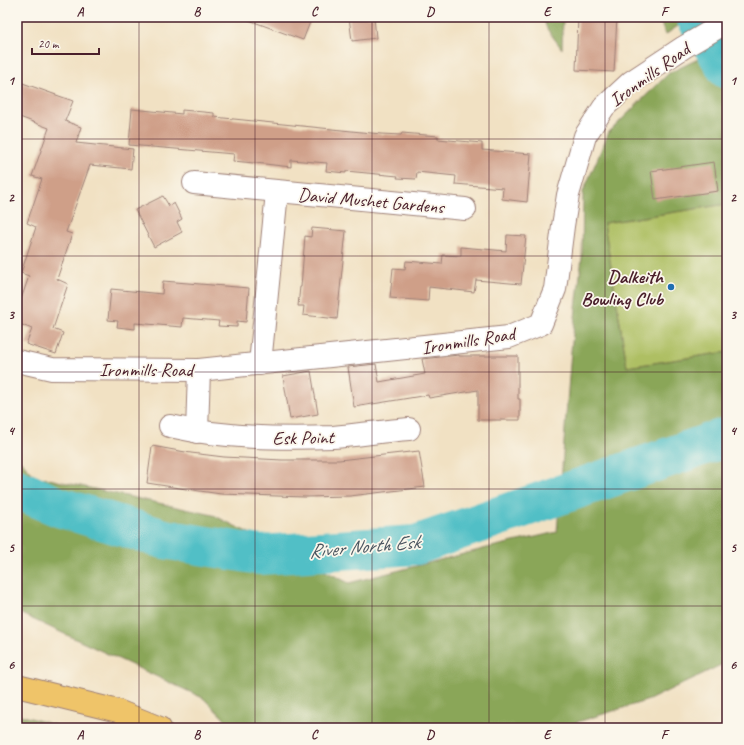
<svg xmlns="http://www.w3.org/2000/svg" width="744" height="745" font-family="Caveat,sans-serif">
<rect width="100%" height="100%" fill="#fbf7ec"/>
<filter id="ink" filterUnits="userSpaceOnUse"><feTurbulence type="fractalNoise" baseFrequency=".025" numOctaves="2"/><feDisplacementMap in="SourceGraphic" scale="8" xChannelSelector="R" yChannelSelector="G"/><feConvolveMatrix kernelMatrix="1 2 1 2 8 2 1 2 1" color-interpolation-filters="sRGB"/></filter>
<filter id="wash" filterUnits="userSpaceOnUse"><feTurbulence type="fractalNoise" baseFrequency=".012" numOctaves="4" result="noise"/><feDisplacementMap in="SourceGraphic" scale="16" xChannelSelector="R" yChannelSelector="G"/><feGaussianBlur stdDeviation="0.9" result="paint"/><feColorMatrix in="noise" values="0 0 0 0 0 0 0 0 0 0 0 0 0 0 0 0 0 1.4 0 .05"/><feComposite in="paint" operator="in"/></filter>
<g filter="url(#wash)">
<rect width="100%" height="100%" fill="#f1e1c3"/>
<path fill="#aebf63" stroke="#7c6f47" d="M727,204v148l-100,15 -23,-144z"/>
<g fill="#8aa659" stroke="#6a6242">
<path d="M543,17h20l-1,32 -15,-20z"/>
<path d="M659,17h32l-26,18z"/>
<path d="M727,45v159l-123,19 23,144 100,-15v310l-78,38 -91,28h-324l-31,-30 -186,-86v-155l18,19 178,39 136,68 138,-35 70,-16 14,-181 11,-94 1,-65 26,-60 60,-59z"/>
<path d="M17,714l47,14h-47z"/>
</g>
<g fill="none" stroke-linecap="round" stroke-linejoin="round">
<g stroke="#51bfc6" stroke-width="40">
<path d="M696,17l31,52"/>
<path d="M17,489l42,18 105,32 96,16 156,-10 311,-108"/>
</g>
</g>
<g id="blocks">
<g fill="#cf9f88">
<path d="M247,17h65l-9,23 -57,-21z"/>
<path d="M349,17h25l2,21 -24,3z"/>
<path d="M578,17h39l-3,55 -38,-2z"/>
<path d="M17,81l56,20 -8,20 16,6 -5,16 57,6 -2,20 -41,-4 -24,67 6,2 -15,45 11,5 -15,45 10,4 -7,21 -30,-10 6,-15 -15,-6v-12l12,-35 -8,-3 15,-46 -9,-4 15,-44 -10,-3 17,-48 -32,-12z"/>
<path d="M132,109l50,5v-4l32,3v4l167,17 20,1 1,-2 36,3v3l44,4v7l49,4 -4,48 -25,-3 1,-11 -48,-4 1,-8 -39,-4 -1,7 -19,-1 1,-2 -52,-5v2l-20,-2 1,-8 -36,-3v7l-26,-3 -32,-3 1,-7 -105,-9z"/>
<path d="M714,162l4,29 -63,9 -4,-29z"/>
<path d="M163,196l6,10 5,-3 8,16 -5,3 5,10 -28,15 -19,-37z"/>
<path d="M312,228l34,3 -9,88 -34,-4 1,-9h-6l2,-19h1l4,-51 6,1z"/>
<path d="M507,235l19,1 -5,48 -45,-4 -2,12 -45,-5 -1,14 -38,-3 3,-30 12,1 1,-8 36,3 1,-9 18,1v-9l45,4z"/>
<path d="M163,281l86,7 -3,34 -9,-1v6l-19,-1 1,-5 -36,-3 -1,9 -47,-4v6l-18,-2 1,-6 -10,-1 3,-31 51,5z"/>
<path d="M459,355v1h59v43h2v21h-42v-30l-49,8 -1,-3 -74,12 -6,-40 28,-3 3,18 46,-8 -3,-15z"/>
<path d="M311,371l7,43 -28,5 -7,-43z"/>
<path d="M152,446l39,7 33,4 58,3h57l80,-9 6,36 -75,9 -45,1 -84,-3 -35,-5 -39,-6z"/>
</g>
</g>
</g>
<g filter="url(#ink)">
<use href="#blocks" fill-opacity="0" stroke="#9e8077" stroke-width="1"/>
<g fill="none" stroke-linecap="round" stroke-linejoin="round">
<defs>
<g id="minor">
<path d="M194,183l271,26"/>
<path d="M17,361l35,8 147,1 310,-33 32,-13 14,-35 8,-63 5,-31 17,-59 19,-29 27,-25 53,-35 43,-25"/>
<path d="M260,364l17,-172"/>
<path d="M170,426c53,12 108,13 163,11 25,-2 51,-6 76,-8"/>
<path d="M197,432l2,-62"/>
</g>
<path id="major" d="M17,686l101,25 42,17"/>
</defs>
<use href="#minor" stroke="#9e8077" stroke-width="24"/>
<use href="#major" stroke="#9e8077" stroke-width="24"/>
<use href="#minor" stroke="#fff" stroke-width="22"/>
<use href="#major" stroke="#efc469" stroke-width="22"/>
</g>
</g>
<path fill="none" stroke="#4a1f2b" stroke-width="1" stroke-opacity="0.55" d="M139,17v711M255,17v711M372,17v711M489,17v711M605,17v711M17,139h710M17,256h710M17,372h710M17,489h710M17,606h710"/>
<circle fill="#1f6fb2" stroke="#fbf7ec" stroke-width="1.5" cx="671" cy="287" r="4"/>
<g text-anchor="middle" stroke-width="3.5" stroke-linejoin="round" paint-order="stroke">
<g font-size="19" fill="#4a1f2b" stroke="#fbf7ec">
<text transform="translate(649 74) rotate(-36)" y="7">Ironmills Road</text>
<text transform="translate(371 200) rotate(5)" y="7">David Mushet Gardens</text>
<text transform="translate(468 340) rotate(-9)" y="7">Ironmills Road</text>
<text x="146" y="376">Ironmills Road</text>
<text transform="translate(303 437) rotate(-1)" y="7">Esk Point</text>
</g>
<g font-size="19" font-weight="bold" fill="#4a1f2b" stroke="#fbf7ec" text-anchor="end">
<text x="663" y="283">Dalkeith<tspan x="663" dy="22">Bowling Club</tspan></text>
</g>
<g font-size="20" font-style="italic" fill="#4c5761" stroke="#fbf7ec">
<text transform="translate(364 546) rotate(-5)" y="7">River North Esk</text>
</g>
</g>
<rect width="744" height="745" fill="none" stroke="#fbf7ec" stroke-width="44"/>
<path d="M32 48v6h67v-6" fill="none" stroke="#4a1f2b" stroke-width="2"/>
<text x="38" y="48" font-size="12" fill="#4a1f2b" stroke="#fbf7ec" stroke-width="3" paint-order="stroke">20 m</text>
<rect x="22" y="22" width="700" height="701" fill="none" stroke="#4a1f2b" stroke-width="1.5"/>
<g font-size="13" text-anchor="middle" font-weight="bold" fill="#4a1f2b">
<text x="80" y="16">A</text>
<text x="197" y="16">B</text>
<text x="314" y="16">C</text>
<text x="430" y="16">D</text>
<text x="547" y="16">E</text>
<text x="664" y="16">F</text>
<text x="11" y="85">1</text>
<text x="733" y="85">1</text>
<text x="11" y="202">2</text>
<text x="733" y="202">2</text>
<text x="11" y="319">3</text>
<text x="733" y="319">3</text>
<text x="11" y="435">4</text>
<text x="733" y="435">4</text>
<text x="11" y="552">5</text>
<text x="733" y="552">5</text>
<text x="11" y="669">6</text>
<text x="733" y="669">6</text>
<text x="80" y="739">A</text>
<text x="197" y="739">B</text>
<text x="314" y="739">C</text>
<text x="430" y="739">D</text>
<text x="547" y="739">E</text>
<text x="664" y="739">F</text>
</g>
</svg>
